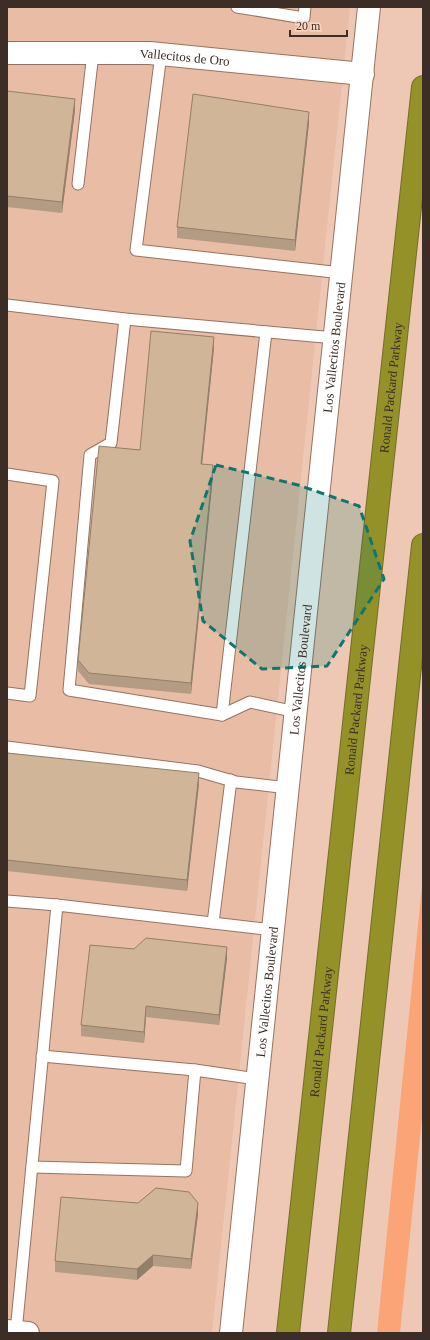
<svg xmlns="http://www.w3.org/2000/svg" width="430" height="1340" font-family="Georgia,serif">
<rect width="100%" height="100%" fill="#eec8b5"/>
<path fill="#e9bca6" d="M7,7h343l-138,1326h-205z"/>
<path fill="#faa478" d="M423,876v232l-23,225h-23z"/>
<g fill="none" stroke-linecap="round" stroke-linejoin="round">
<defs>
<g id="lane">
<path d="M237,7l67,11 1,-11"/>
<path d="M161,54l-25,196 206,23"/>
<path d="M78,184l15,-131"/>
<path d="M7,305l118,14 210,19"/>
<path d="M125,319l-14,124 -21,12 -21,235 153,25 28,-13 46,10"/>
<path d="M7,474l46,7 -23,215 -23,-3"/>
<path d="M222,715l44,-383"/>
<path d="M7,747l191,24 38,11 52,6"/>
<path d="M7,901l50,4"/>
<path d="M213,923l18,-143"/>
<path d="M42,1056l153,14"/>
<path d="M32,1167l154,4 9,-101 62,9"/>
<path d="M16,1332l41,-427 216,25"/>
</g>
<g id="street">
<path id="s1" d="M7,53h143l213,21"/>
</g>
<g id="secondary">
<path d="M7,1331l21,2"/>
<path id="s2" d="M231,1333l138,-1326"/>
</g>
<g id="highway">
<path id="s3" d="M288,1333l135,-1246"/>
<path d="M339,1333l84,-788"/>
</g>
</defs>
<use href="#lane" stroke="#957362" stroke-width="13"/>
<use href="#street" stroke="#957362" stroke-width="24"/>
<use href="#secondary" stroke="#957362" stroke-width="24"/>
<use href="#highway" stroke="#756e28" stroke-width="24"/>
<use href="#lane" stroke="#fff" stroke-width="11"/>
<use href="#street" stroke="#fff" stroke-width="22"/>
<use href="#secondary" stroke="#fff" stroke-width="22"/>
<use href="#highway" stroke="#949129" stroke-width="22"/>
</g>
<g fill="#b39c83">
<path d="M7,91l68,19 -13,103 -55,-6z"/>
<path d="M309,123l-14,128 -118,-13v-11z"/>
<path d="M214,348l-12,116 11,12 -22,218 -102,-10 -11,-13v-11l62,-210z"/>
<path d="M7,753l192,31 -12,107 -180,-20z"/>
<path d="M134,949l93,9 -8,67 -73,-8 -2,26 -63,-7v-11z"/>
<path d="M138,1203l60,11 -7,55 -38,-3 -16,14 -82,-8v-11z"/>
</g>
<g fill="#927f6a">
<path d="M75,99v11l-13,103v-11z"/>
<path d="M309,112v11l-14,128v-11z"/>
<path d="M214,337v11l-13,127v-11z"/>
<path d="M213,465v11l-22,218v-11z"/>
<path d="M199,773v11l-12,107v-11z"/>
<path d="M227,947v11l-8,67v-10z"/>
<path d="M146,1006v11l-2,26v-11z"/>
<path d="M198,1203v11l-7,55v-10z"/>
<path d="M153,1255v11l-16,14v-11z"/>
</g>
<g fill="#d0b598" stroke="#927f6a">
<path d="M7,91l68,8 -13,103 -55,-6z"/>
<path d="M193,94l116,18 -14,128 -118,-13z"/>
<path d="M151,331l63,6 -13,127 12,1 -22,218 -102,-10 -11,-13 21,-214 41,4z"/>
<path d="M7,753l192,20 -12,107 -180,-20z"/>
<path d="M146,938l81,9 -8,68 -73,-9 -2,26 -63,-7 9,-80 44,4z"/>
<path d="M156,1188l33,4 9,11 -7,56 -38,-4 -16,14 -82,-8 6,-64 77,6z"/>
</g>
<path fill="#0f766e" fill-opacity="0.2" stroke="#0f766e" stroke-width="3" stroke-dasharray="8 5" stroke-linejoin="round" d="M216,465l82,20 61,21 25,73 -57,87 -65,3 -59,-48 -13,-80z"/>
<g text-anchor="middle" stroke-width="3" stroke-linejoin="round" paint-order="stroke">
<g font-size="13" fill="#3c2d26" stroke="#fbd5c2">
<text dy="5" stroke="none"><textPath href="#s1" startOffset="178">Vallecitos de Oro</textPath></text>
<text dy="5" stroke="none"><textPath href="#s2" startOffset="991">Los Vallecitos Boulevard</textPath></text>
<text dy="5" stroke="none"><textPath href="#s3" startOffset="951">Ronald Packard Parkway</textPath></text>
<text dy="5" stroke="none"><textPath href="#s2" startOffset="667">Los Vallecitos Boulevard</textPath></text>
<text dy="5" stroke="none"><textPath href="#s3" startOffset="627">Ronald Packard Parkway</textPath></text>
<text dy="5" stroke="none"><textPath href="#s2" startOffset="343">Los Vallecitos Boulevard</textPath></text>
<text dy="5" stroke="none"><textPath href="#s3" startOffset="303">Ronald Packard Parkway</textPath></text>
</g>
</g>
<rect width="430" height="1340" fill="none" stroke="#3c2d26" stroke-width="16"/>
<path d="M290 30v6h57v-6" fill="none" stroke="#3c2d26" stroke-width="2"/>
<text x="296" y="30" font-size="12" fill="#3c2d26" stroke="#fbd5c2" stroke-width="3" paint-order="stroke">20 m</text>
</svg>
